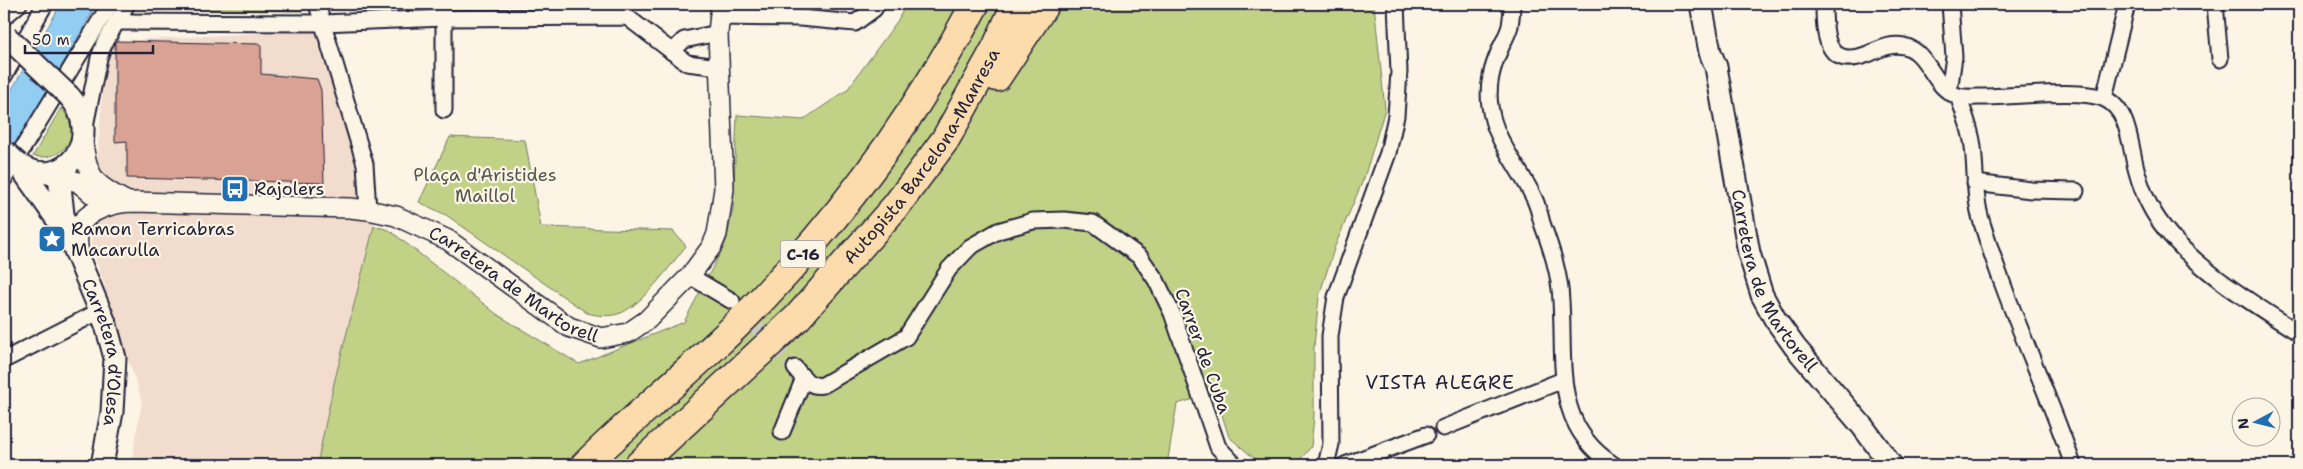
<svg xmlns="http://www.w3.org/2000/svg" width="2303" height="469" font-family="'Shantell Sans',sans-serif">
<rect width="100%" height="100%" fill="#fcf5e5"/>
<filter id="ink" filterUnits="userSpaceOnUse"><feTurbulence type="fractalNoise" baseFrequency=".02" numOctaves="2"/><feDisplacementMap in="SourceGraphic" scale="10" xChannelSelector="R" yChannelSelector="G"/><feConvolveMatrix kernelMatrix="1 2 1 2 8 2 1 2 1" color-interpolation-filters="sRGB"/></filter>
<g filter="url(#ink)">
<path fill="#f2dccd" d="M320,30l54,196 -40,157 -17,82h-186l11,-64 -51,-156 16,-214 8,10z"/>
<g fill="#c1d287" stroke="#727a61">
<path d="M145,4h156l2,7 -161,-3z"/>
<path d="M906,4h468l11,105 -21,69 -29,68 -16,50 -5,50v70l-3,31 -13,15 -24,3 -20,-7 -25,-21 -14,-44 -38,11 -10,61h-850l17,-82 40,-157 15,4 109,85 81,49 105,-42 42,-80 7,-33 4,-94 66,5 44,-30 51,-70z"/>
<path d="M61,108c23,24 4,55 -28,48z"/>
<path d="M450,137l75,3 16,87 132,4 13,15c-15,19 -43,58 -65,67 -11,4 -23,3 -34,0l-141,-98 -27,-13z"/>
</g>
<path fill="#92cef2" stroke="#6589a9" d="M61,4h36l-93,163v-64z"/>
<g fill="#daa294" stroke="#22223b">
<path d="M115,41l146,3v30l56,5 4,11 3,93 -197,-5v-37l-12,1z"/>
<path d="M188,459l32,6h-33z"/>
</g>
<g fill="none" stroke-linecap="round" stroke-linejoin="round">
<path stroke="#d0cbc3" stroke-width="15" stroke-dasharray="15 8" stroke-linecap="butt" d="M741,311l54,57"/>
<defs>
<g id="minor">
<path d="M317,4l48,160 3,46"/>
<path d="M444,4v106"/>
<path d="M1512,4c0,7 -1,15 -2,22 -2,7 -6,15 -9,21 -9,20 -14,38 -11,59 4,34 30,62 44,92 4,8 6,17 8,25 9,25 18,51 19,78 4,62 -9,125 53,164"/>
<path d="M1824,4c0,31 2,66 44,50 12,-5 23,-11 36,-8 26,6 28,43 54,50 8,2 18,1 26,1 29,0 97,-9 121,2 25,11 25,50 32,73 3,11 7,22 12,32 26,53 101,98 150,129"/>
<path d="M2215,4l5,55"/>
<path d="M4,17l15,-13"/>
<path d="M718,17l82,1 55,5 19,-14 3,-5"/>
<path d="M116,22l207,1 121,-5 183,-1 60,46 32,4"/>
<path d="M672,52l12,-12 34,-7"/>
<path d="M4,76l41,-72"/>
<path d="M1949,91l5,-34 -4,-53"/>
<path d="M1958,96c6,17 13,33 15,51 3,25 1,51 9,76 25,83 63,161 91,242"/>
<path d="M2104,98l23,-94"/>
<path d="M85,126l14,-68 5,-14 23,-40"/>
<path d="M4,179l106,-175"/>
<path d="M1975,183l56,7 45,1"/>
<path d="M690,276l42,25"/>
<path d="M4,360l96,-49"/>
<path d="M795,368c8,10 15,20 28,17l83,-48 43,-68 21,-22 28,-16 35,-10 31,-1 29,3 47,34 16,23 16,33 46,134 17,18"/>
<path d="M1443,428l120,-48"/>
<path d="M782,432l22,-54"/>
<path d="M1326,465l5,-21 -1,-108 6,-39 52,-144 8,-37 3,-44 -3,-68"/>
<path d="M1345,465l81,-30"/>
</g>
<g id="tertiary">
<path d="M83,142c4,37 13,44 45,60"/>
<path d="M49,174l29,8 25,21"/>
<path id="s1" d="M79,256c-1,-9 -3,-19 0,-28 7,-19 38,-26 56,-26l215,6 18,2 28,6 52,24 121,87 32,11 27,-5 19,-13 43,-44 22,-30 5,-12 7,-45 -6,-156 3,-29"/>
</g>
<g id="secondary">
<path id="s2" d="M1701,4l9,48 6,15 33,186 13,42 13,24 20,28 68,80 28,38"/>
<path d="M18,164c46,31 88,-27 51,-68"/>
<path d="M18,164l43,61"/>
<path id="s3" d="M67,165l-7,21 3,28 9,29 34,82 9,33 -3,54 -10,53"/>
</g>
<g id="motorway">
<path d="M997,77l48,-73"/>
<path d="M585,465c58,-57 123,-108 179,-168 84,-88 154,-186 211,-293"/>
<path id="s4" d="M639,465l158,-147 99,-112 49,-66 51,-92 20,-44"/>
</g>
</defs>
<use href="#minor" stroke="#22223b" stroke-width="19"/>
<use href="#tertiary" stroke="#22223b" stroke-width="22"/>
<use href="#secondary" stroke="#22223b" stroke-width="25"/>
<use href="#motorway" stroke="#22223b" stroke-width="31"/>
<use href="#minor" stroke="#fcf5e5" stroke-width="15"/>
<use href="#tertiary" stroke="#fcf5e5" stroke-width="19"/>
<use href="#secondary" stroke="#fcf5e5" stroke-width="21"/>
<use href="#motorway" stroke="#fcdcac" stroke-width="28"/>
<defs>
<g id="secondary-bridge">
<path d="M7,37l62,59"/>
<path d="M4,151l14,13"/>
</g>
</defs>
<use href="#secondary-bridge" stroke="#22223b" stroke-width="25" stroke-linecap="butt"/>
<use href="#secondary-bridge" stroke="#fcf5e5" stroke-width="21"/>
</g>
</g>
<defs>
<symbol id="bus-square" viewBox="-11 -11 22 22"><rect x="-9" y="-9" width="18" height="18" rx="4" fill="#1f6fb2" stroke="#fcf5e5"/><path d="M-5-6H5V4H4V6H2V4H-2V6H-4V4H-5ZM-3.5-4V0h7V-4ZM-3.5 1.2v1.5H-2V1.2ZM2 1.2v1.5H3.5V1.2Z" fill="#fff"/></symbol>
<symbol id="sight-square" viewBox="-11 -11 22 22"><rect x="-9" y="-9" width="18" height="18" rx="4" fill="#1f6fb2" stroke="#fcf5e5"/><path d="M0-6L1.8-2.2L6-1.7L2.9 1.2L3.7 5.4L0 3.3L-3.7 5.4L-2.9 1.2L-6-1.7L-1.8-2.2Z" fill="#fff"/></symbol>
</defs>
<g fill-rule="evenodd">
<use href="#bus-square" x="219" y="173" width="32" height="32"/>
<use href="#sight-square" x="36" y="223" width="32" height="32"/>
</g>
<g text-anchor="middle" stroke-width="4.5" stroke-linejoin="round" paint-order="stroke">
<rect fill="#fcf5e5" stroke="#63616e" stroke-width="1" x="780.5" y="240.5" width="45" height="27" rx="4"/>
<g font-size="16" font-weight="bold" fill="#22223b">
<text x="803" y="260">C-16</text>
</g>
<g font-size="18" fill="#22223b" stroke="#fcf5e5">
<text dy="6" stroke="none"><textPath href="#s4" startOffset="421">Autopista Barcelona-Manresa</textPath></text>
<text dy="6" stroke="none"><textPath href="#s2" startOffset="289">Carretera de Martorell</textPath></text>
<text dy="6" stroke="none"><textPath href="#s1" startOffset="492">Carretera de Martorell</textPath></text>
<text transform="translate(1203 351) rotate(70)" y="6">Carrer de Cuba</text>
<text dy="6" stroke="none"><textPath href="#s3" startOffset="196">Carretera d'Olesa</textPath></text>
</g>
<g font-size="18" fill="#525752" stroke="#fcf5e5">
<text x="485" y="181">Plaça d'Aristides<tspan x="485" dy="21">Maillol</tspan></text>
</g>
<g font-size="18" fill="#22223b" stroke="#fcf5e5" text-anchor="start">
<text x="254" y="195">Rajolers</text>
<text x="71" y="235">Ramon Terricabras<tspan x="71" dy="21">Macarulla</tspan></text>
</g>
<g font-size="19" letter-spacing="1" fill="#22223b" stroke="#fcf5e5">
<text x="1440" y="389">VISTA ALEGRE</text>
</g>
</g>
<rect width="2303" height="469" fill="none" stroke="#fcf5e5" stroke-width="20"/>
<rect x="10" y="10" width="2283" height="449" fill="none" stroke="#22223b" stroke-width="2" filter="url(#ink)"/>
<g transform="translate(2256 422) rotate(263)"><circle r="24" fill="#fcf5e5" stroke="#a5a1a1"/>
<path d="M0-4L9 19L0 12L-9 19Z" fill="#1f6fb2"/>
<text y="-8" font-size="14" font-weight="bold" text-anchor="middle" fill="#22223b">N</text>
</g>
<path d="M25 45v8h128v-8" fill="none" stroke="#22223b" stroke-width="2.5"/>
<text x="32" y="45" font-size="15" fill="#22223b" stroke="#fcf5e5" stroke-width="4" paint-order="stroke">50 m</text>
</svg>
